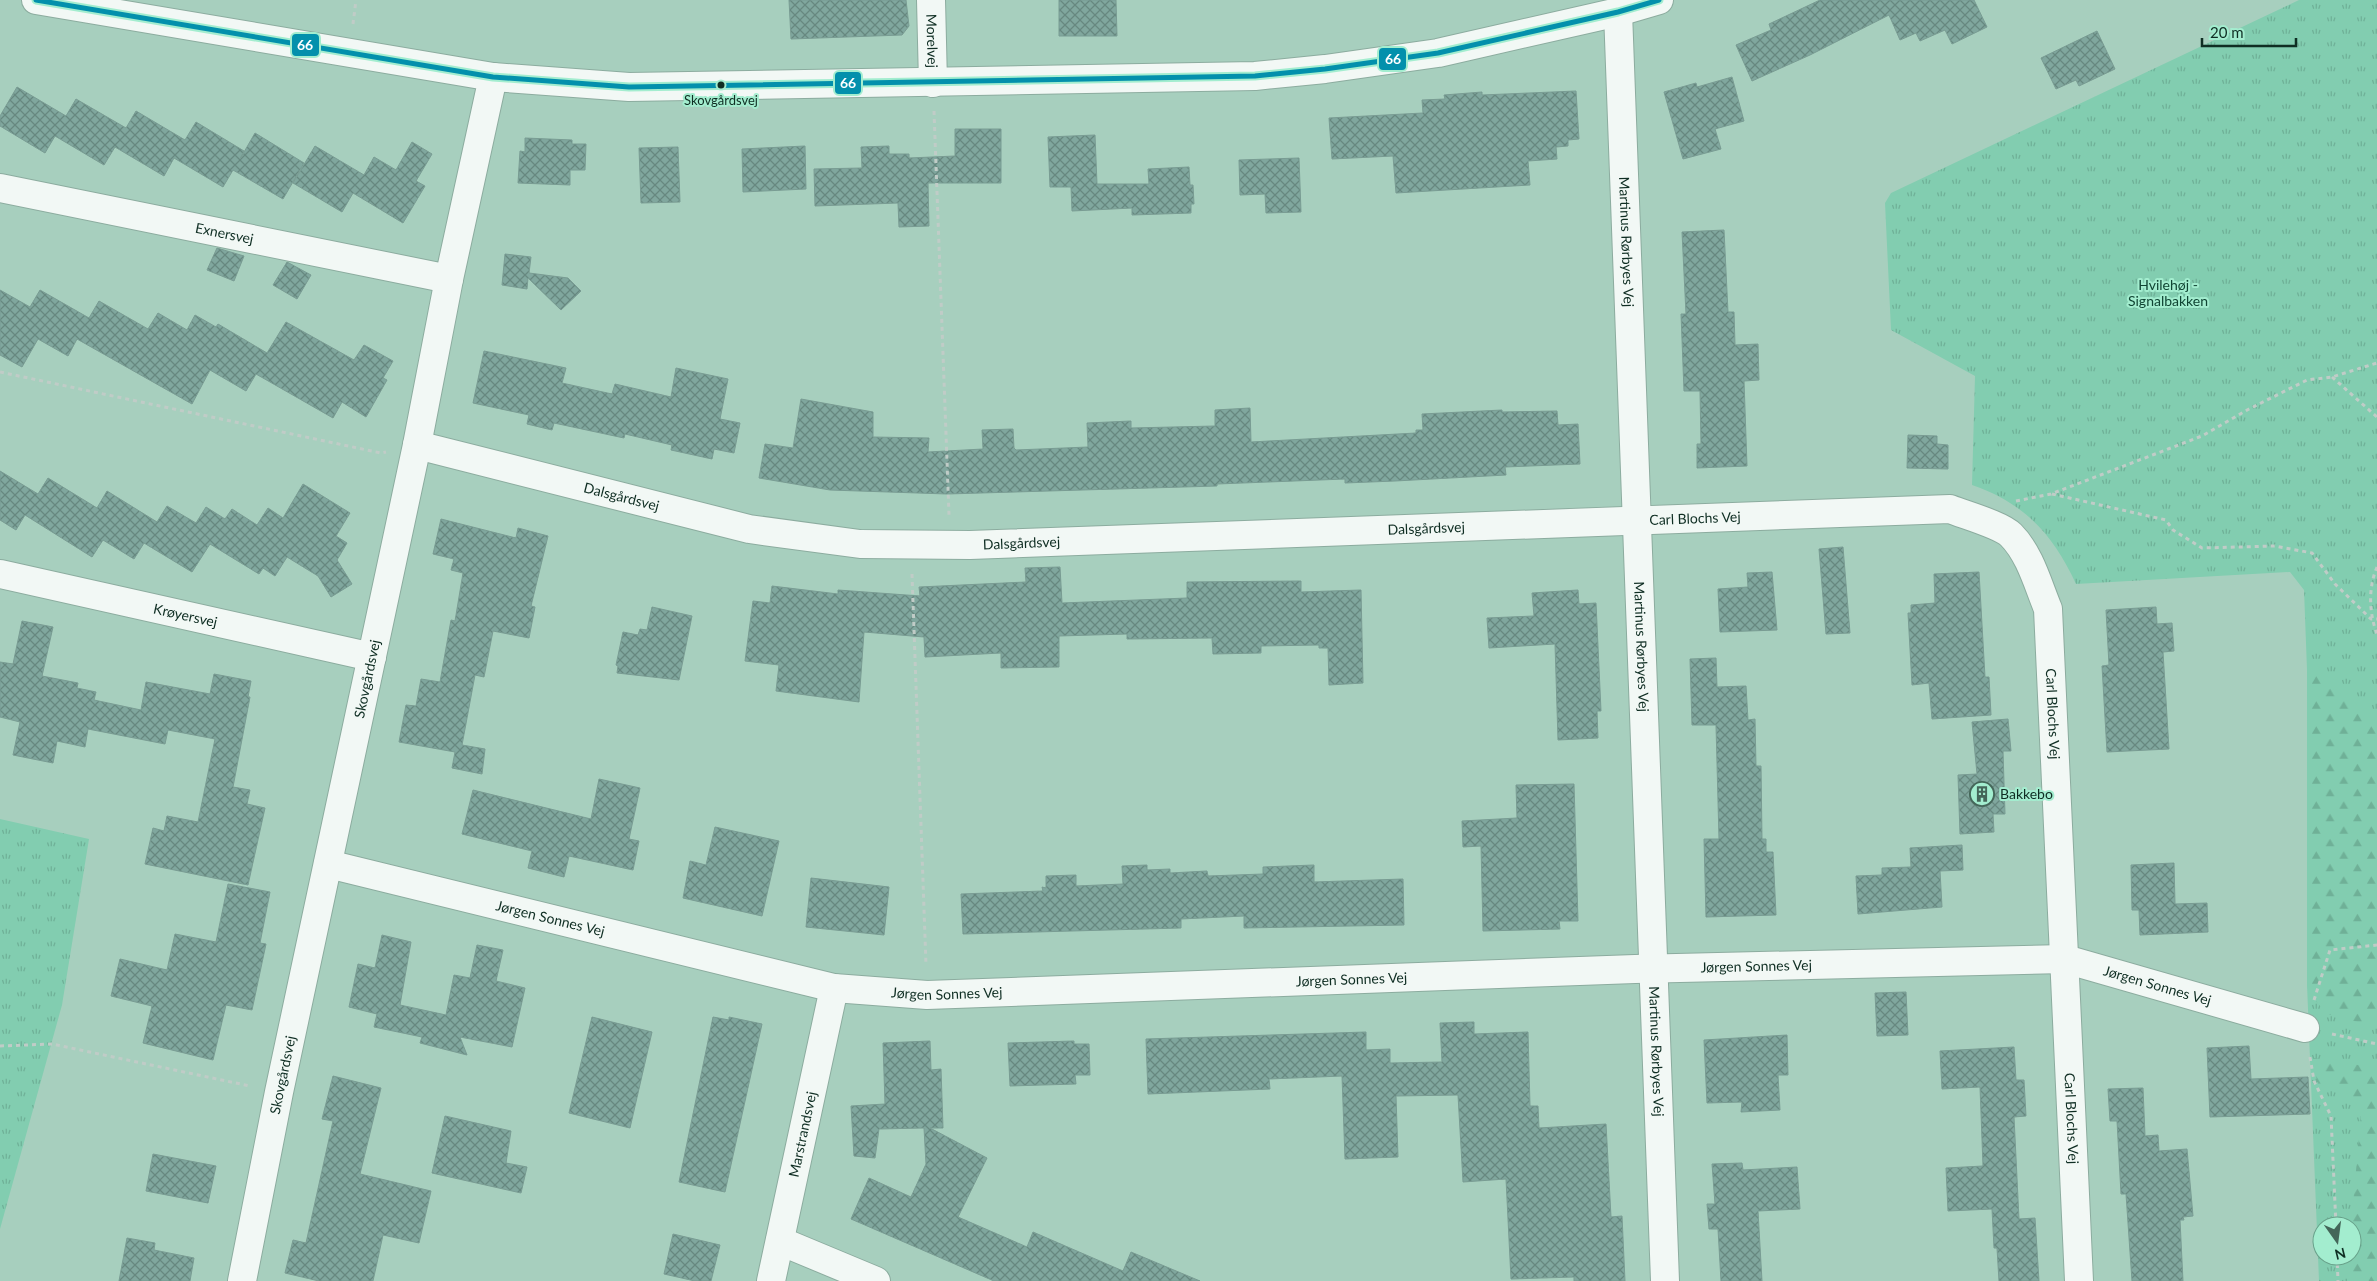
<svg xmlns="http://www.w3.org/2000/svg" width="2377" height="1281" font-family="Lato,sans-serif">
<defs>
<pattern id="grass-tufts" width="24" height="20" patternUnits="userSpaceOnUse" patternTransform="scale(1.25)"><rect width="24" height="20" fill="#82cdb0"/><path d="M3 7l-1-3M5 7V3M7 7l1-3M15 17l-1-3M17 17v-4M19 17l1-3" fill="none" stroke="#6fb097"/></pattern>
<pattern id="forest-firs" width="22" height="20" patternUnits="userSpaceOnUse" patternTransform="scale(1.25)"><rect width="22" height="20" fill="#82cdb0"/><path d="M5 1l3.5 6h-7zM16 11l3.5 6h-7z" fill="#6fb097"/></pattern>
<pattern id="building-cross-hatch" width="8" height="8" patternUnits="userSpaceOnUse" patternTransform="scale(1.25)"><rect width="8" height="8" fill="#80a79e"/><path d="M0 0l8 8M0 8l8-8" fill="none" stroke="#678880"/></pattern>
</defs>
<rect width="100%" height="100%" fill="#a7cfbe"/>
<g fill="url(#grass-tufts)" fill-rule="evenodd">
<path d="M2299,0h78v1281h-58l-12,-296v-315l-3,-80 -14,-18 -214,12c-23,-50 -52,-81 -104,-99l3,-109 -84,-46 -6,-127 6,-10zM2322,1226h30v30h-30z"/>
<path d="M0,819l89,20 -27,166 -62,224z"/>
</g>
<g fill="url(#forest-firs)">
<path d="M2307,670c27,1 51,35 70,53v304l-50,-13 -18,-21 -2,-8z"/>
<path d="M2314,1058l63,10v213h-30v-3l2,-22h3l-1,-30 11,-122 -45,-22z"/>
</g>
<g fill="url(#building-cross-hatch)" stroke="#799c93">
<path d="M789,0h117l3,26 -7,9 -111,4z"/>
<path d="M1059,0h57l1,36h-58z"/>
<path d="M1820,0h154l13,27 -35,17 -7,-14 -25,11 -4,-8 -16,7 -11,-25 -79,40 -58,26 -16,-36 35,-15 -2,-6z"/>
<path d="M2097,31l18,38 -36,17 -3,-6 -20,9 -15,-31z"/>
<path d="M1732,77l12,44 -29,8 6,20 -38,10 -19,-67 32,-9 1,4z"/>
<path d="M17,87l49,29 10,-17 50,29 10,-17 49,29 11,-18 48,29 -4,8 15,-26 49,30 -21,36 -50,-29 -10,17 -49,-29 -10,18 -49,-29 -11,18 -49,-29 -10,17 -45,-27v-10z"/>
<path d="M1576,91l3,48 -11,1v6l-12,1 1,12 -29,2 2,24 -134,8 -3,-37 -61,3 -3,-41 94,-5 -1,-13 23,-1 -1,-4 38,-3v3z"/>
<path d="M955,129h46v54h-73l1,43 -30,1 -1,-24 -83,3 -1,-37 48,-1 -1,-21 28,-1v8h20v4l46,-2z"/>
<path d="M1095,135l2,49h52l-1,-15 41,-2 1,18h3l1,19h-3v9l-59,2v-7l-60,3 -1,-24h-21l-2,-50z"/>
<path d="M525,138l47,2v4h14l-1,26h-15v15l-52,-2 2,-32 5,1z"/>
<path d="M412,142l20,12 -16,27 9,5 -22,37 -50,-30 -11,19 -49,-29 22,-37 49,29 10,-18 22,13z"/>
<path d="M805,146l1,43 -63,3 -1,-43z"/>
<path d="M678,147l2,55 -39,1 -2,-55z"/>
<path d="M1299,158l2,54 -35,1 -1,-19 -25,1 -1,-35z"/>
<path d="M1724,230l4,82h6l1,33 23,-1 1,36 -15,1 3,85 -50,2v-24h4l-1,-53h-16l-3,-77h5l-4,-82z"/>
<path d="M217,248l27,8 -10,25 -27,-11z"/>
<path d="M505,254l26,3 -2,16 39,5 13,13 -20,19 -33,-32 -1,11 -25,-4z"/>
<path d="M287,262l24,13 -14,24 -24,-14z"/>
<path d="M0,290l30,17 10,-17 49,28 10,-17 49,28 10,-16 29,17 8,-15 21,12 2,-3 49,29 19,-31 68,38 10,-15 29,16 -10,17 4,2 -21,37 -24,-15 -9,16 -77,-44 -10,17 -36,-21 -18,34 -115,-65 -9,17 -30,-17 -16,28 -22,-12z"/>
<path d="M484,351l82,17 -4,15 50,11 3,-10 56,13 5,-29 52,11 -8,40 20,4 -6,30 -20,-4 -2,10 -41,-9 1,-5 -47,-11 -1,4 -70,-15 -2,7 -25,-6 2,-9 -56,-12z"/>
<path d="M801,399l72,13v25l56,1 -1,14 55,-3 -1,-19 31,-1 1,19 2,2 72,-3 -1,-24 44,-2v7l84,-2v-16l35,-2 1,34 165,-9v-3h7l-1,-16 80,-4v2l55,-1 1,14 20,-1 2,40 -75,3 1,8 -111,6 -50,2v-4l-128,5v2l-270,8 -117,-4 -71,-12 6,-34 28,4z"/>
<path d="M1908,435l29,1v8l11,1v24l-41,-1z"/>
<path d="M0,471l38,23 10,-16 49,30 10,-17 50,31 10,-16 29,17 10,-16 19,12 7,-10 25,16 11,-17 15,10 20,-34 47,29 -14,23 11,7 -10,17 15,24 -21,13 -13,-21 -31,-19 -12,19 -12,-8 -4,6 -49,-30 -18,28 -48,-29 -10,16 -31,-19 -11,17 -67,-42 -9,15 -16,-10z"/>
<path d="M441,519l75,19 2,-10 30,8 -17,70 4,1 -6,31 -36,-7 -9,46 -9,-2 -13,70 23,4 -3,25 -30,-6 3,-16 -56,-10 7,-37 10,1 5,-27 19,3 11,-62 4,1 8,-48 -12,-3 3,-11 -21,-5z"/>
<path d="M1843,547l7,86 -24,1 -7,-85z"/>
<path d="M1060,567l2,36 125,-5v-16l114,-1v11l60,-2 2,93 -34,2 -1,-37h-9v-3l-58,1v7l-48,1 -1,-16 -85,1v-5l-68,2v31l-58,1v-15l-76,4 -1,-20 -60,-5 -5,70 -83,-11 3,-26 -34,-4 8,-60 17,2 2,-17 66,8v-4l82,6 -1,-9 107,-5 -1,-14z"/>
<path d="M1772,572l5,58 -57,2 -2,-43 30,-2 -1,-14z"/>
<path d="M1979,572l6,105h4l2,38 -59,4 -3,-36 -17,2 -4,-72h3v-8l24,-2 -1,-29z"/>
<path d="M1578,590l1,14 17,-1 5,108h-4l1,27 -40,2 -3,-96 -66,4 -2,-30 47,-2 -2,-23z"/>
<path d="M652,607l40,9 -13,64 -62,-7 1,-7 -2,-1 7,-33 15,3 2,-6 7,1z"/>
<path d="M2156,607l1,17 15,-1 2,28 -11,1 6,97 -62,3 -5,-86 7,-1 -3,-55z"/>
<path d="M22,621l31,6 -11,49 36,7 -1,5 19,4 -2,8 47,10 5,-28 64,12 4,-20 37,7 -3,16h2l-17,90 17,3 -3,14 18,4 -17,77 -103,-21 8,-36 11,3 3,-15 31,6 17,-83 -47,-9 -3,14 -77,-15 -3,18 -28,-6 -4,22 -40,-8 7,-33 -20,-5v-55l13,2z"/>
<path d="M1716,658l1,29 29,-1 2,34 7,-1 1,47h5l1,73h4v13h7l3,63 -70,2 -2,-78h15l-3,-114h-24l-2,-66z"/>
<path d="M2008,719l3,32h-8l2,63h-12l1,18 -34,2 -2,-59 19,-1 -5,-52z"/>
<path d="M599,779l41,9 -11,51 10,2 -6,29 -64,-14 -5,21 -36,-9 4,-17 -70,-17 11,-44 118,29z"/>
<path d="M1574,784l4,137h-19l1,8 -77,2 -2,-85 -18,1 -1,-26 55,-3 -1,-33z"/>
<path d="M715,827l64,14 -17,75 -79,-18 7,-37 16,4z"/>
<path d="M1962,845l1,25 -23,1 2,36 -84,7 -2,-38 26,-1v-7l29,-1 -1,-19z"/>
<path d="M2174,863l1,41 32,-1 1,29 -68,3 -1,-25h-7l-1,-45z"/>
<path d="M1147,865v5l23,-1v4l37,-2 1,5 55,-2v-7l51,-2v17l89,-3 1,46 -160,3v-12l-63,3v9l-218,6 -2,-40 82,-3 -1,-4 4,1v-12l30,-1v11l47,-2 -1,-18z"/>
<path d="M811,878l78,9 -5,48 -78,-8z"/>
<path d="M228,884l42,8 -10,51 6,1 -14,66 -26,-5 -13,55 -70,-17 9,-37 -41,-10 9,-37 47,11 8,-36 41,8z"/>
<path d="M382,935l29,7 -11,63 46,10 8,-40 16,3 7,-33 26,5 -7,31 29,7 -13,59 -52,-10 7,18 -47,-12 2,-6 -48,-10 3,-13 -28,-7 9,-43 17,4z"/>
<path d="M1906,992l2,43 -31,1 -2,-43z"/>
<path d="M592,1017l60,15 -22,96 -61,-15z"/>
<path d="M713,1017l16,3v-3l33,7 -37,168 -46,-10z"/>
<path d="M1474,1022v12l54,-2 2,74h8l1,22 67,-4 5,93 11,-1 3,65h-51v-4l-63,2 -5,-100 -43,3 -5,-87 -62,1 2,61 -53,2 -3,-83 -73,3 1,10 -122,5 -2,-55 220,-7v18l24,-1v14l52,-1 -2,-39z"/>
<path d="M1787,1035l1,40h-10l2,35 -39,2 1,-10 -35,1 -3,-63z"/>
<path d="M930,1041l1,29 10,-1 2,59h-13l57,30 -29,59 69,30 6,-15 90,39 8,-19 69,29h-206l-143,-62 18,-41 42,19 15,-33 -2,-36 -45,1 -4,29 -21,-2 -3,-50 34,-2 -2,-61z"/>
<path d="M1074,1041v3h15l1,31h-15l1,9 -66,2 -2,-43z"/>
<path d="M2249,1046l2,33 57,-2 2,37 -100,3 -3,-69z"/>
<path d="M2014,1047l2,33h8l2,36 -12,1 5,102 16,-1 4,63h-40l-2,-33h-3l-2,-39 -44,2 -2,-43 37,-2 -3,-79 -38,2 -2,-38z"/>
<path d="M333,1076l48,12 -21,86 71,17 -12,52 -36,-8 -10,46h-54l-34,-8 8,-33 13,3 27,-122 -11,-2z"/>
<path d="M2143,1088l2,48 13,-1 1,16 28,-2 6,67 -10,1 1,3h-4l3,61h-51l-6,-87h-5l-4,-73h-7l-2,-32z"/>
<path d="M445,1116l66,15 -5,32 21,4 -6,26 -89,-20z"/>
<path d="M153,1154l63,12 -8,37 -62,-12z"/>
<path d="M1742,1163l1,7 54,-3 3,42 -42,2 4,70h-41l-3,-52h-9l-2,-25h8l-3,-40z"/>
<path d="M673,1234l47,11 -9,36h-16l-31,-7z"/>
<path d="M127,1238l28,5 -1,7 40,8 -4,23h-71z"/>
</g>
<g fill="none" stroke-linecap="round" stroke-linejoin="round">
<defs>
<g id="street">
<path id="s1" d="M931,0l2,83"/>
<path id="s2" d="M1618,12l47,1269"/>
<path id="s3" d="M0,188l449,91"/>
<path id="s4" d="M417,445l332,84 111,15 110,1 980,-36c15,6 51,16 61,26 19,19 27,50 37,74l31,672"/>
<path id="s5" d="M0,574l372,83"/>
<path id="s6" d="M328,864l506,124 93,7 708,-26 430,-10 240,69"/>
<path d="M780,1241l96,40"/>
<path id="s7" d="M242,1281l37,-189 138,-647 32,-166 44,-202"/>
<path id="s8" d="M771,1281l63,-293"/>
</g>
<path id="secondary" d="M36,0l457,77 136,10 626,-11 70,-7 113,-16 180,-41 41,-12"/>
</defs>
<use href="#street" stroke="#8cac9f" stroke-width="30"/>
<use href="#secondary" stroke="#8cac9f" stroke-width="30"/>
<g stroke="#c0ccc7" stroke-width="3" stroke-dasharray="4 4" stroke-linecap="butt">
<path d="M353,24l3,-24"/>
<path d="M934,111l15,404"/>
<path d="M0,372l381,81 5,-1"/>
<path d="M2332,377l45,40"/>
<path d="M2052,494l114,26 7,10 29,18 73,-2 37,7 23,31 36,35h6"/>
<path d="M2016,501l35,-7 151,-58 47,-27 58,-29 25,-3 45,-14"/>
<path d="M2377,567c-9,21 -8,46 0,67"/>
<path d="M912,574l14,391"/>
<path d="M2314,1000l16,-50 47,-5"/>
<path d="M2332,1034l45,10"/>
<path d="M0,1046l52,-2 198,42"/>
<path d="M2310,1057l4,24 17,35 5,110"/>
<path d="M2337,1256l1,25"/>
</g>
<use href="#street" stroke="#f2f8f5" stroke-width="28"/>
<use href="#secondary" stroke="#f2f8f5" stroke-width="28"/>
<defs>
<path id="bus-1" d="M36,0l457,77 136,10 626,-11 70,-7 113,-16 180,-41 41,-12"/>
</defs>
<use href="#bus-1" stroke="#a3edcf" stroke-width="9"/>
<use href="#bus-1" stroke="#0390ac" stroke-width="5"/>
</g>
<defs>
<symbol id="building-ring" viewBox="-11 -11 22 22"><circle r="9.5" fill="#a3edcf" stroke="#446659" stroke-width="1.5"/><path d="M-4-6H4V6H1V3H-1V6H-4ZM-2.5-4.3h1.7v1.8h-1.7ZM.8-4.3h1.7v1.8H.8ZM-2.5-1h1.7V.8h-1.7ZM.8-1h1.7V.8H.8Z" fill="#446659"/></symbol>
</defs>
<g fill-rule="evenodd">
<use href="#building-ring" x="1968" y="780" width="28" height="28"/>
</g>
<circle fill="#0f2e23" stroke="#a3edcf" stroke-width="2" cx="721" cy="85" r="4.5"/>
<g text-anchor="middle" stroke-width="4" stroke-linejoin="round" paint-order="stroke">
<g font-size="13" fill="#0f2e23" stroke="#a3edcf">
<text x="721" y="105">Skovgårdsvej</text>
</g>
<g font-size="14" fill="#0f2e23" stroke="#a3edcf">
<text dy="5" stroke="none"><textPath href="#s1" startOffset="41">Morelvej</textPath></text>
<text dy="5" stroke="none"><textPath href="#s3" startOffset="229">Exnersvej</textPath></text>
<text dy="5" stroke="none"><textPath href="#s2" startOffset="230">Martinus Rørbyes Vej</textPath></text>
<text dy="5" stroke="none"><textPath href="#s4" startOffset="211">Dalsgårdsvej</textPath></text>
<text dy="5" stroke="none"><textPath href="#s4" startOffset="1290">Carl Blochs Vej</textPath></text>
<text dy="5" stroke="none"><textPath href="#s4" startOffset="1021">Dalsgårdsvej</textPath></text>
<text dy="5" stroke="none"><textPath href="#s4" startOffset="616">Dalsgårdsvej</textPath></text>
<text dy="5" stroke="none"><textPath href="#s5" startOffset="190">Krøyersvej</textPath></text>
<text dy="5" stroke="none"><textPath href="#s2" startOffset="635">Martinus Rørbyes Vej</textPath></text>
<text dy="5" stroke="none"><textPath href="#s7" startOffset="615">Skovgårdsvej</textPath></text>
<text dy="5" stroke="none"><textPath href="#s4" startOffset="1800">Carl Blochs Vej</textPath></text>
<text dy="5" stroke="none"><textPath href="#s6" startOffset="229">Jørgen Sonnes Vej</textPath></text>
<text dy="5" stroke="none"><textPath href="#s6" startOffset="1444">Jørgen Sonnes Vej</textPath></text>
<text dy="5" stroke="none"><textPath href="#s6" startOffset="1039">Jørgen Sonnes Vej</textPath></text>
<text dy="5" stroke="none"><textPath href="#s6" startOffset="1849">Jørgen Sonnes Vej</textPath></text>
<text dy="5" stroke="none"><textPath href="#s6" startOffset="634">Jørgen Sonnes Vej</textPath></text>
<text dy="5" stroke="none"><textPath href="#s2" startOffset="1040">Martinus Rørbyes Vej</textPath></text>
<text dy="5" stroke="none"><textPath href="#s7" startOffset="210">Skovgårdsvej</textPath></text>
<text dy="5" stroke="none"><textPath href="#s4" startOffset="2205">Carl Blochs Vej</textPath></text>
<text dy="5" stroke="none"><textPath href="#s8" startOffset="150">Marstrandsvej</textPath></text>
</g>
<g font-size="14" fill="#104433" stroke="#a3edcf">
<text x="2168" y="290">Hvilehøj -<tspan x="2168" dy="16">Signalbakken</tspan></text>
</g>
<g font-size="14" fill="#0f2e23" stroke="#a3edcf" text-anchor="start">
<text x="2000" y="799">Bakkebo</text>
</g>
</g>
<g stroke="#a3edcf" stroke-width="2">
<rect x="291" y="33" width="29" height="24" rx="5" fill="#0390ac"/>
<rect x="1378" y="47" width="29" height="24" rx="5" fill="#0390ac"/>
<rect x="834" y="71" width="28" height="24" rx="5" fill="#0390ac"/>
</g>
<g font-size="14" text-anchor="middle" font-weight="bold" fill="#fff">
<text x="305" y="50">66</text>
<text x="1393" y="64">66</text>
<text x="848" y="88">66</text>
</g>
<g transform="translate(2337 1241) rotate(166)"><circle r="24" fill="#a3edcf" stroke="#68a18a"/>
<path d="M0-4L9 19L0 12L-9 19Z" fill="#446659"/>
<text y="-8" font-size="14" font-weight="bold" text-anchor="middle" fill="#0f2e23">N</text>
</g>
<path d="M2202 38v8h94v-8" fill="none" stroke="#0f2e23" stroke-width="2.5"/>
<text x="2210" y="38" font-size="15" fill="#0f2e23" stroke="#a3edcf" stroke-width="4" paint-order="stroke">20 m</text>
</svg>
